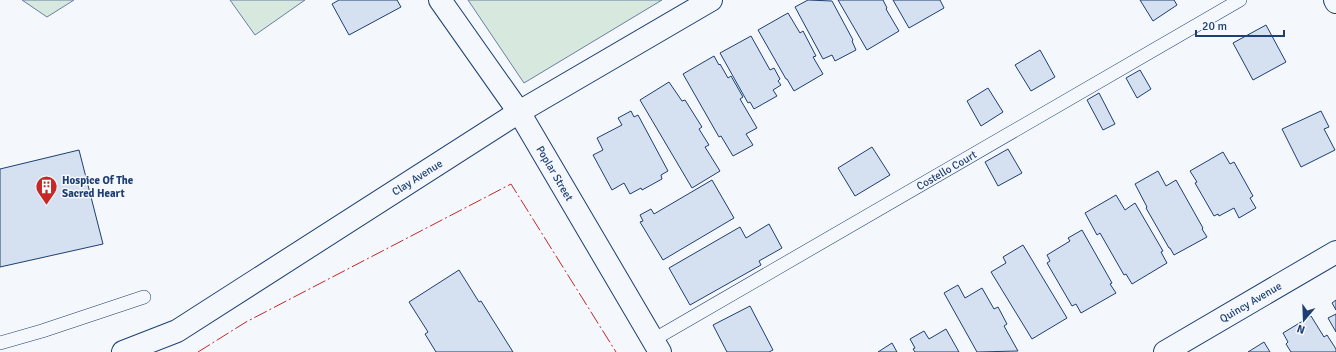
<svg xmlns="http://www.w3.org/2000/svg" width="1336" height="352" font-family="Signika,sans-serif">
<rect width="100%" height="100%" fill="#f4f7fb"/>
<g fill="#d7e8df" stroke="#687fa3">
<path d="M22,0h52l-27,17z"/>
<path d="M230,0h75l-50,35z"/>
<path d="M468,0h194l-138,83z"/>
</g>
<g fill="#d5e0f0" stroke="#1d3f73">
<path d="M339,0h58l4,7 -52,28 -17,-31z"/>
<path d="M808,0l24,1 21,39 -1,1 4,9 -21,11 -3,-6 -9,4 -28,-52z"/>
<path d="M838,0h45l4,8 -1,1 13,22 -32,19z"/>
<path d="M893,0h47l4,8 -35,20z"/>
<path d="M1140,0h34l3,5 -24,16z"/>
<path d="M788,13l12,20 3,-2 13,25 -3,1 10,17 -29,17 -7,-12h-1l-28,-49z"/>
<path d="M1266,25l20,37 -33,18 -20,-37z"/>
<path d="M751,36l19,34 4,-2 6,11 -2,2 3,4 -8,5 4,6 -23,13 -4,-7 -2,1 -28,-50z"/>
<path d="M1040,50l15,27 -24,14 -16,-26z"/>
<path d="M714,56l5,9 1,-1 8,14 3,-2 12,21 -3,2 17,29 -11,6 7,11 -20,11 -12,-20 -2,1 -36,-63z"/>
<path d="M1140,70l11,19 -14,9 -11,-20z"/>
<path d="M669,82l13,19 3,-1 17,27 -3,2 10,16 -4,2 15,24 -28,17 -52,-88z"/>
<path d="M988,88l15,24 -22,14 -14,-25z"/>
<path d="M1099,93l16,31 -12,6 -16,-30z"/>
<path d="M631,111l3,6 4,-2 30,56 -7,4 1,4 -20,11 -1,-2 -11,6 -6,-11 -12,7 -19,-35 10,-5 -6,-12 25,-13 -4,-7z"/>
<path d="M1321,111l8,16 -5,2 11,21 -34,17 -19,-38z"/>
<path d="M872,147l18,28 -35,21 -17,-28z"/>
<path d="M1008,149l14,24 -24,13 -13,-24z"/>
<path d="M79,150l24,94 -103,23v-98z"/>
<path d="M1223,152l7,12 4,-2 19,34 -3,2 6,10 -17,10 -5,-10 -15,8 -1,-2 -4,2 -19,-33 2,-1 -7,-11z"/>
<path d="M1158,171l8,15 10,-6 27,48 -1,1 5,8 -33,18 -4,-7h-1l-23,-40 1,-1 -12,-23z"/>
<path d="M712,180l22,38 -71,42 -23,-38 3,-1 -3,-6 11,-6 3,5z"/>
<path d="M1116,195l9,15 10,-7 28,48 -2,1 6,11 -35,21 -6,-10 -2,1 -24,-42 -3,2 -12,-22z"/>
<path d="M769,224l13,24 -23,13 2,4 -71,40 -21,-37 71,-41 6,11z"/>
<path d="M1082,230l30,53 -2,1 6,9 -35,20 -5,-9 -4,2 -25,-43 3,-2 -3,-6 23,-14 -2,-3z"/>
<path d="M1023,245l44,73 -35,21 -41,-67 15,-9 -3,-6z"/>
<path d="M459,270l20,32 2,-1 32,51h-77l-11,-18 3,-2 -19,-30z"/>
<path d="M958,285l7,13 17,-10 12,21 4,-2 9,17 -3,2 14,25 -41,1 -33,-59z"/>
<path d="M1336,300v10l-4,-7z"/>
<path d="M750,306l23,44 -4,2h-42l-14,-27z"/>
<path d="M1336,314v18l-8,-14z"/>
<path d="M1311,316l13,21 3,-2 9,14v3h-45l-5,-8 2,-2 -5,-9z"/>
<path d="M946,329l13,23h-44l-2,-3 2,-1 -5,-9 14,-8 5,8z"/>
<path d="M1264,342l6,10h-22z"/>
<path d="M892,343l5,9h-19z"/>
</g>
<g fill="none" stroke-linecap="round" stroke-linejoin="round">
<defs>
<g id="service">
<path id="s1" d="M653,340l587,-340"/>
<path d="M0,343l42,-12 102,-34"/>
</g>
<g id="minor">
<path id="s2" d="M440,0l79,112 141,240"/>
<path id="s3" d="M1165,352l171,-100"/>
</g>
<path id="tertiary" d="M1335,0l1,2"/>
<g id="secondary">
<path id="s4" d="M123,352l54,-21 342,-219 192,-112"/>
</g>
</defs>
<use href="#service" stroke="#1d3f73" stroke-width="14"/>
<use href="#minor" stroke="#1d3f73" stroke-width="24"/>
<use href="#tertiary" stroke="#1d3f73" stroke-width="24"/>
<use href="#secondary" stroke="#1d3f73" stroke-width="24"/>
<use href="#service" stroke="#f4f7fb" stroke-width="13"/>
<use href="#minor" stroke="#f4f7fb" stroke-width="22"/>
<use href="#tertiary" stroke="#f4f7fb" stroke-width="22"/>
<use href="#secondary" stroke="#f4f7fb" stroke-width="22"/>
<path stroke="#c62828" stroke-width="1" stroke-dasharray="14 3 2 3" stroke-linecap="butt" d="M198,352l48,-30 265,-138 105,168"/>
</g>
<defs>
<symbol id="building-pin" viewBox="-11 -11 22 30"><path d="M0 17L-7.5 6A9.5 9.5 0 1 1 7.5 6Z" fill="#c62828" stroke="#f4f7fb"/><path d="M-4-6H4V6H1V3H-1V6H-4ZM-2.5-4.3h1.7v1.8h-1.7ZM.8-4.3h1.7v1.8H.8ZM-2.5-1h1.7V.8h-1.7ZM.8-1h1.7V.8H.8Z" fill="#fff"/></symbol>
</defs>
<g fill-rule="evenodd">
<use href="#building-pin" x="34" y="174" width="25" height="34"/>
</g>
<g text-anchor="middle" stroke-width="3" stroke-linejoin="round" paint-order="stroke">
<g font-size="11" fill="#1d3f73" stroke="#f4f7fb">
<text dy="4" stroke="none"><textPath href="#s1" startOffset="339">Costello Court</textPath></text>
<text dy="4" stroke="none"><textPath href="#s2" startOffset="208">Poplar Street</textPath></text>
<text dy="4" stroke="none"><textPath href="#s4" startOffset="343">Clay Avenue</textPath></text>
<text dy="4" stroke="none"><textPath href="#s3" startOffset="99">Quincy Avenue</textPath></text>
</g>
<g font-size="11" font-weight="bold" fill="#1d3f73" stroke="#f4f7fb" text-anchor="start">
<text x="62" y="184">Hospice Of The<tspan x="62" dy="13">Sacred Heart</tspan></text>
</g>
</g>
<g transform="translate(1304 320) rotate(199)" stroke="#f4f7fb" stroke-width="3" paint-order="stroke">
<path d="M0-3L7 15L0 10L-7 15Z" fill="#1d3f73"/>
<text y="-6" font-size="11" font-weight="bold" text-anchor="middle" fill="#1d3f73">N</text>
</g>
<path d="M1196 30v6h88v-6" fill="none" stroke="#1d3f73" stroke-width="2"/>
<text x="1202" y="30" font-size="12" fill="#1d3f73" stroke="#f4f7fb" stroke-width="3" paint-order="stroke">20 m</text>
</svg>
